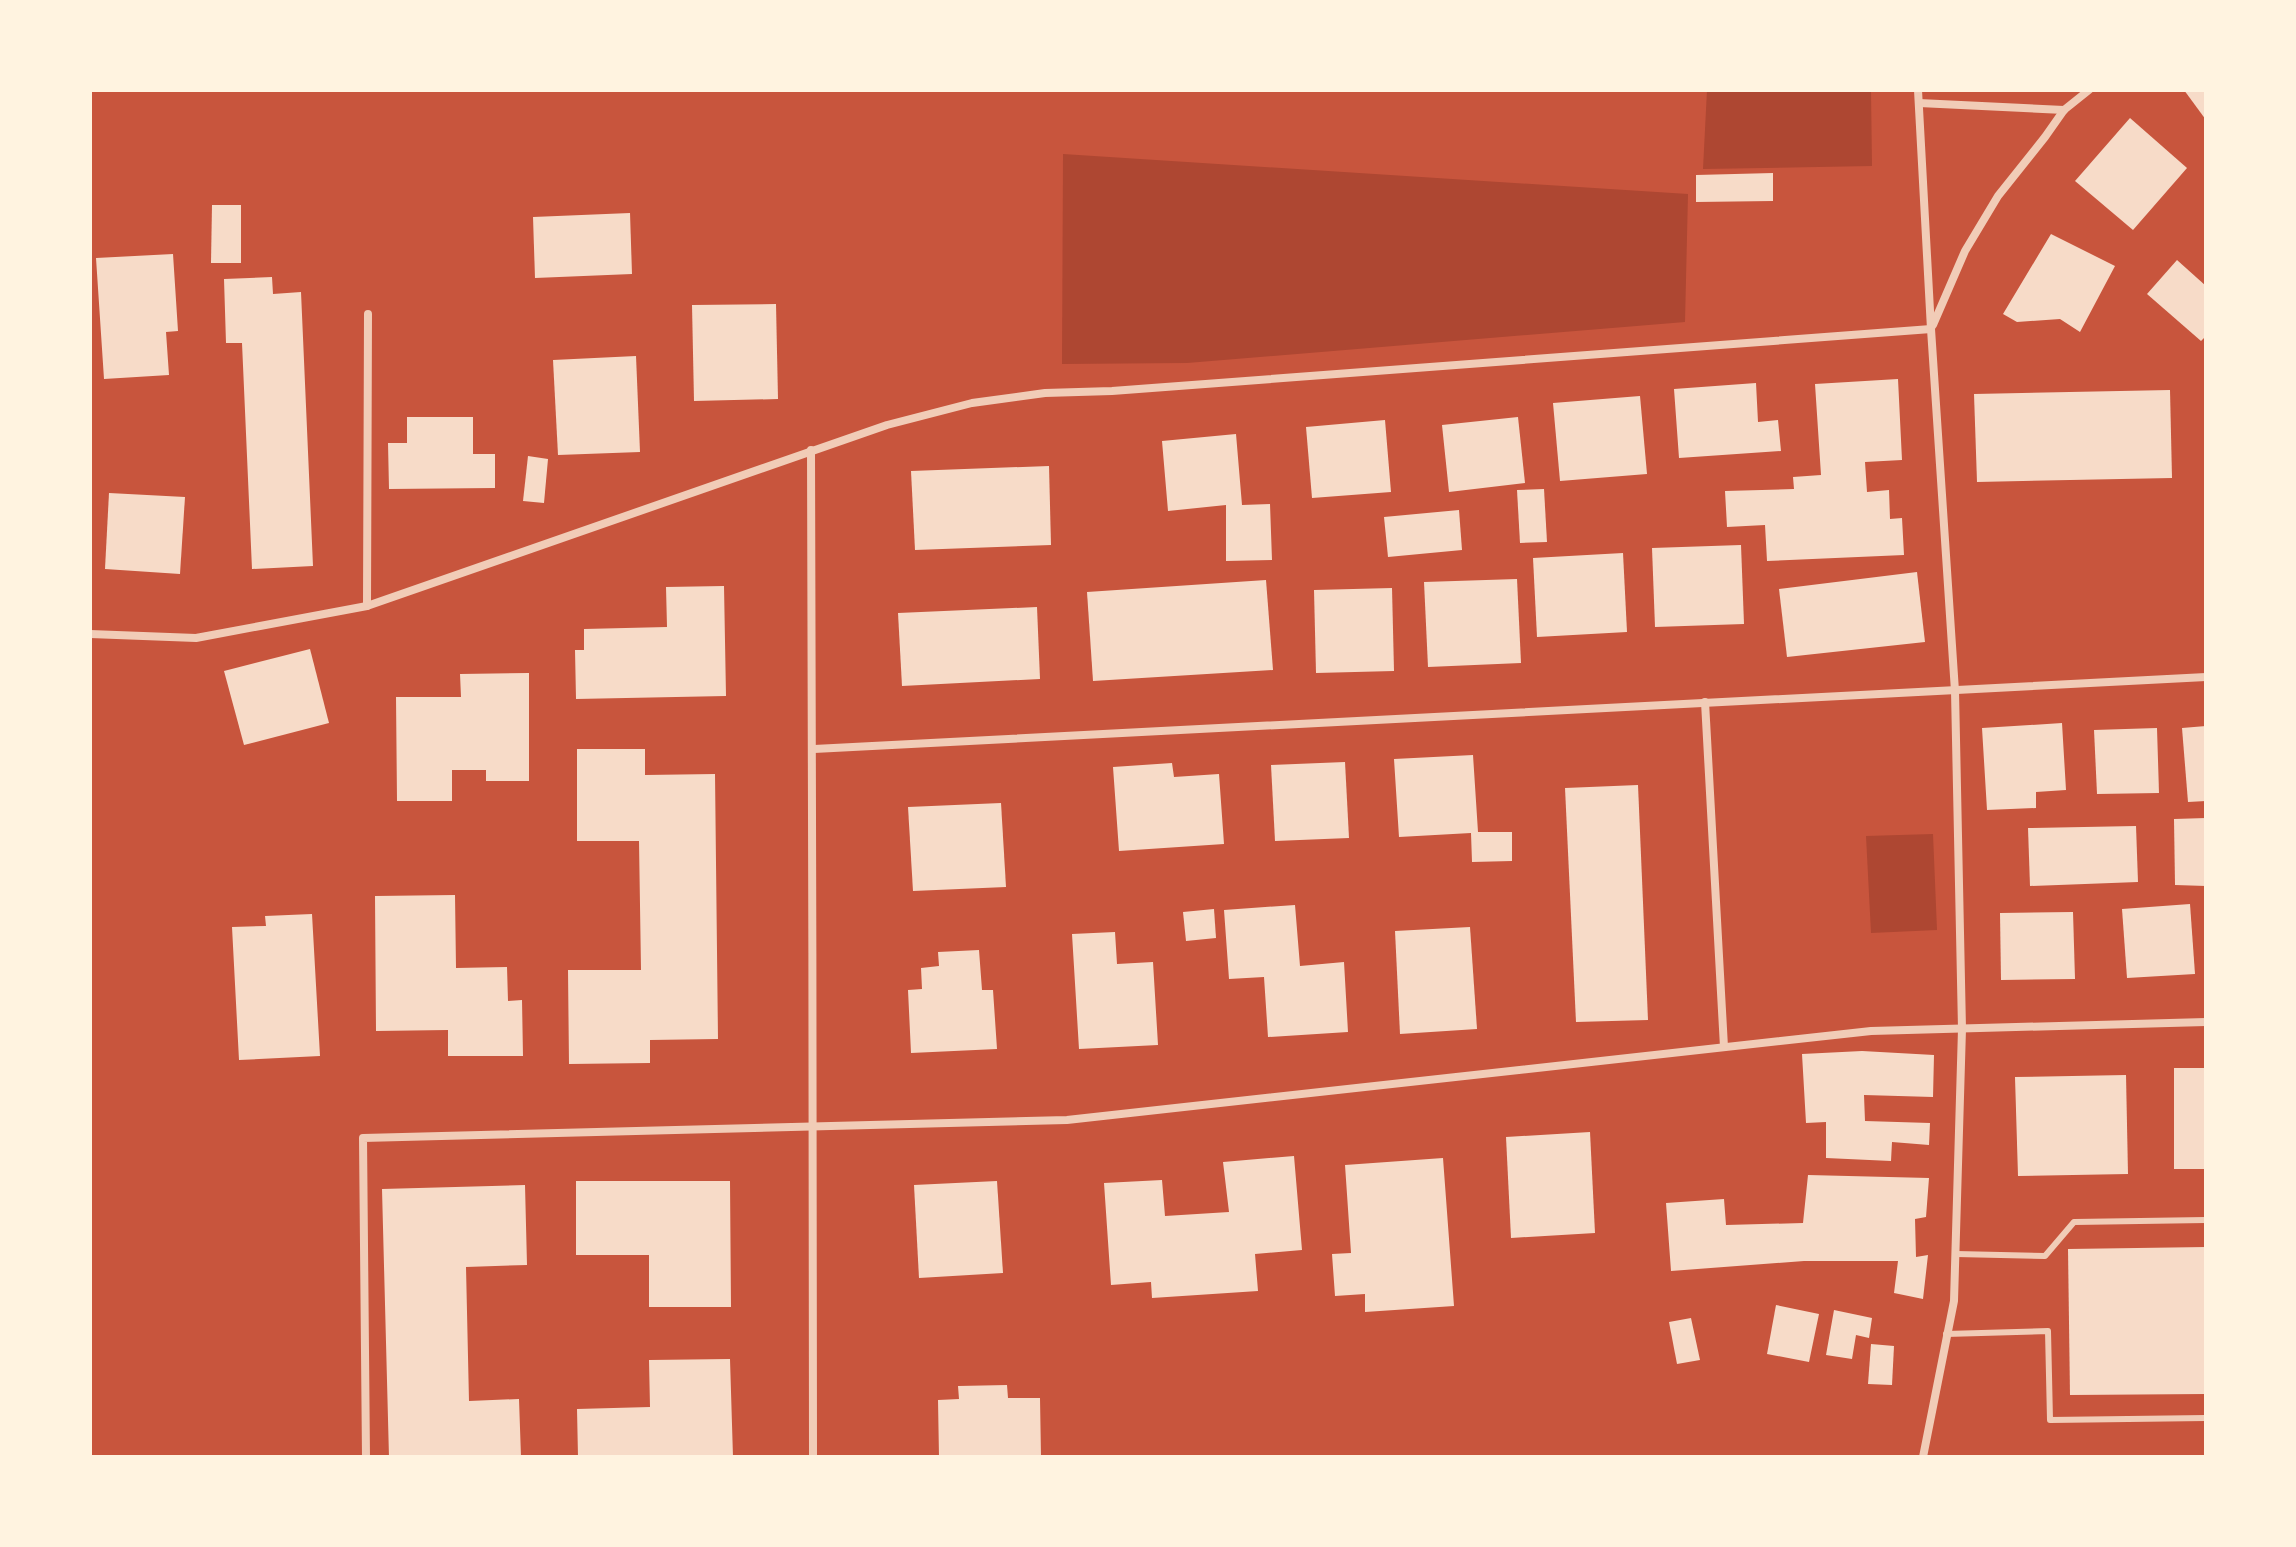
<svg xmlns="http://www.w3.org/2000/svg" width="2296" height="1547" font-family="'PT Sans',sans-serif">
<rect width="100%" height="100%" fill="#c8553d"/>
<g fill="#ae4732">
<path d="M1707,90h164l1,76 -169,3z"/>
<path d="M1063,154l625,40 -3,128 -498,41 -125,1z"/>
<path d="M1933,834l4,96 -66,3 -5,-97z"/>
</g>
<g fill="#f7dbc8">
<path d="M2184,90h22v30z"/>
<path d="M2130,118l57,50 -54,62 -58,-49z"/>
<path d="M1773,173v28l-77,1v-27z"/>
<path d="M212,205h29v58h-30z"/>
<path d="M630,213l2,61 -97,4 -2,-61z"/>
<path d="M2051,234l64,32 -35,66 -20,-13 -43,3 -14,-8z"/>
<path d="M173,254l5,77 -12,1 3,43 -65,4 -8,-121z"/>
<path d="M2177,260l29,26v50l-5,5 -54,-47z"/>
<path d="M272,277l1,17 28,-2 12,274 -61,3 -10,-226h-16l-2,-64z"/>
<path d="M776,304l2,95 -84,2 -2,-96z"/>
<path d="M636,356l4,96 -82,3 -5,-95z"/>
<path d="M1898,379l4,81 -37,2 2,30 22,-2 1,29 12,-1 2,37 -137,6 -2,-36 -38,2 -2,-36 69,-2 -1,-12 28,-2 -6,-91z"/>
<path d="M1756,383l2,39 20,-2 3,31 -102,7 -5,-69z"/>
<path d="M2170,390l2,88 -195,4 -3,-88z"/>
<path d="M1640,396l7,78 -87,7 -7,-78z"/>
<path d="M407,417h66v37h22v34l-106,1 -1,-46h19z"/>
<path d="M1518,417l7,66 -76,9 -7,-67z"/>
<path d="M1385,420l6,72 -79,6 -6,-71z"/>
<path d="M1236,434l6,71 28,-1 2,56 -46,1v-56l-58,6 -6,-70z"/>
<path d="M528,456l20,3 -4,44 -21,-2z"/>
<path d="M1049,466l2,79 -136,5 -4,-79z"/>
<path d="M1544,489l3,53 -27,1 -3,-53z"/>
<path d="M109,493l76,4 -5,77 -75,-5z"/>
<path d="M1459,510l3,40 -74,7 -4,-40z"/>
<path d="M1741,545l3,79 -89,3 -3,-79z"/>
<path d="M1623,553l4,79 -90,5 -4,-79z"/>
<path d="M1917,572l8,70 -138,15 -8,-68z"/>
<path d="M1517,579l4,84 -93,4 -4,-85z"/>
<path d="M1266,580l7,90 -180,11 -6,-89z"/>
<path d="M724,586l2,110 -150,3 -1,-49h9v-21l83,-2 -1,-40z"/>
<path d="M1392,588l2,83 -78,2 -2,-83z"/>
<path d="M1037,607l3,72 -138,7 -4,-73z"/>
<path d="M310,649l19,74 -85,22 -20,-74z"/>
<path d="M529,673v108h-43v-11h-34v31h-55l-1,-104h65l-1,-23z"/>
<path d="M2062,723l4,67 -30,2v16l-49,2 -5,-82z"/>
<path d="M2206,726v75l-18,1 -6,-74z"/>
<path d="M2157,728l2,65 -62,1 -3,-64z"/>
<path d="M577,749h68v26l70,-1 3,265 -68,1v23l-81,1 -1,-94h73l-2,-129h-62z"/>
<path d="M1473,755l5,77h34v29l-40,1 -1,-29 -72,4 -5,-78z"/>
<path d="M1345,762l4,76 -74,3 -4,-76z"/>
<path d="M1172,763l2,14 45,-3 5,70 -105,7 -6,-84z"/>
<path d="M1638,785l10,235 -72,2 -11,-234z"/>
<path d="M1001,803l5,84 -93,4 -5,-84z"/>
<path d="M2206,818v68l-31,-1 -1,-66z"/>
<path d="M2136,826l2,56 -108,4 -2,-58z"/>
<path d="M455,895l1,73 51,-1 1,34 14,-1 1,56h-75v-26l-72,1 -1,-135z"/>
<path d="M2190,904l5,70 -68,4 -5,-69z"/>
<path d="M1295,905l5,61 44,-4 4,70 -80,5 -4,-60 -35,2 -5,-69z"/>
<path d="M1214,909l2,29 -30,3 -3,-29z"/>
<path d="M2073,912l2,67 -74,1 -1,-67z"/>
<path d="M312,914l8,142 -81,4 -7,-133 34,-1 -1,-10z"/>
<path d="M1470,927l7,102 -77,5 -5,-103z"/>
<path d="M1115,932l2,32 36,-2 5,83 -79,4 -7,-115z"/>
<path d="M979,950l3,40h11l4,59 -86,4 -3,-63 14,-1 -1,-21 18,-2 -1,-14z"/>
<path d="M1862,1051l72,4 -1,42 -69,-2 1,26 65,2 -1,22 -37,-3 -1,19 -65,-3v-36l-20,1 -4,-69z"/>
<rect x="2174" y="1068" width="32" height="101"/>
<path d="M2126,1075l2,99 -110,2 -3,-99z"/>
<path d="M1590,1132l5,101 -84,5 -5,-101z"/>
<path d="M1294,1156l8,94 -47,4 3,37 -106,7 -1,-16 -40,3 -7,-102 58,-3 3,36 64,-4 -6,-50z"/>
<path d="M1443,1158l11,148 -89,6v-18l-30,2 -3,-42 19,-1 -6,-88z"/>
<path d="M1808,1175l121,3 -3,39 -11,2 1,38 12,-2 -5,44 -29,-6 4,-32h-94l-133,10 -5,-68 58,-4 2,26 77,-2z"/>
<path d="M576,1181h154l1,126h-82v-52h-73z"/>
<path d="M997,1181l6,92 -84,5 -5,-93z"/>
<path d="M525,1185l2,80 -61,2 3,134 50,-2 2,58h-132l-7,-268z"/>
<path d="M2206,1247v147l-136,1 -2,-146z"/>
<path d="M1776,1305l43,9 -10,48 -42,-8z"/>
<path d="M1834,1310l38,8 -3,20 -13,-3 -4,24 -26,-4z"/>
<path d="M1691,1318l9,42 -23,4 -8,-42z"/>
<path d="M1871,1344l23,2 -2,39 -24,-1z"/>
<path d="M730,1359l3,98h-155l-1,-48 73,-2 -1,-47z"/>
<path d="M1007,1385l1,13h32l1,59h-102l-1,-57 21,-1 -1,-13z"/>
</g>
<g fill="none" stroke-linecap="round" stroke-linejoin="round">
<g stroke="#f1ccb7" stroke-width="6">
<path d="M1956,1254l89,2 29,-34 132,-2"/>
<path d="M1946,1334l102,-3 2,89 156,-2"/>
</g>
<g stroke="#f1ccb7" stroke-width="8">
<path d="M1918,90l13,239 24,362 7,338 -8,272 -31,156"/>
<path d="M1919,103l145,7"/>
<path d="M1933,325l32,-74 33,-55 47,-59 19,-27 25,-20"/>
<path d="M811,450c3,336 0,671 2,1007"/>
<path d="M367,606l1,-292"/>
<path d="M90,634l106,4 171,-32 520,-181 85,-22 73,-10 67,-2 819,-62"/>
<path d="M1705,702l19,345"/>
<path d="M814,749l1392,-72"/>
<path d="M366,1457l-3,-319 704,-18 804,-89 335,-9"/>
</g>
</g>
<rect width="2296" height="1547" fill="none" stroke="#fff3e0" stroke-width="184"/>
</svg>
